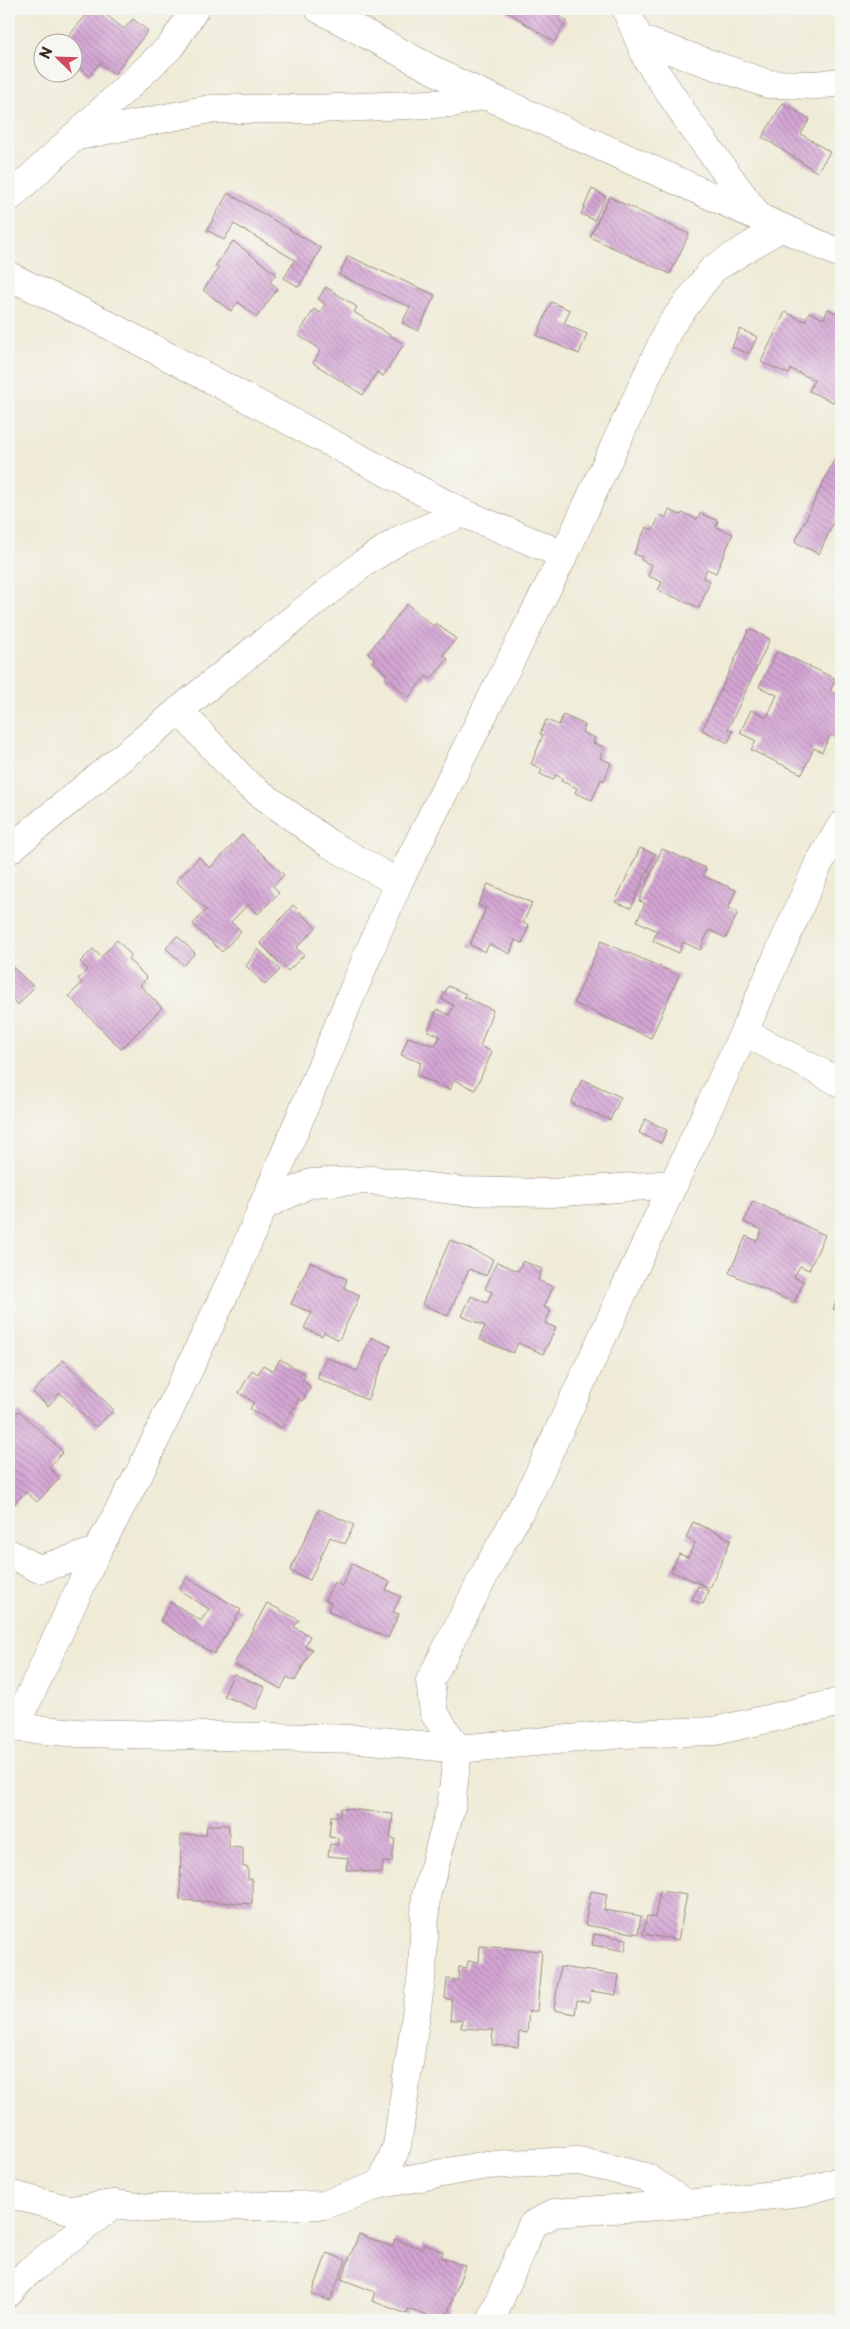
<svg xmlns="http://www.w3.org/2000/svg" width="850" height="2329" font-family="'Playpen Sans',sans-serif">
<defs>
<pattern id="building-back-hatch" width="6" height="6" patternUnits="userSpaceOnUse" patternTransform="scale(1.25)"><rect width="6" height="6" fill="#d4a5d4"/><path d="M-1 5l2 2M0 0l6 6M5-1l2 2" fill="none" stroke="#ad87ab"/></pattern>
</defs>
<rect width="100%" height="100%" fill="#f6f6f2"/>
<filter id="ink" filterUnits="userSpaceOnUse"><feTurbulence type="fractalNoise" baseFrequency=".02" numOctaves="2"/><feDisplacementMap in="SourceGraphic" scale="10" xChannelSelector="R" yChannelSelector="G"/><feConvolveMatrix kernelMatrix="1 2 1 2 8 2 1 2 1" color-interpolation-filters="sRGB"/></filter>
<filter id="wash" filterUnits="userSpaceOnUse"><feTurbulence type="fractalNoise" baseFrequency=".0096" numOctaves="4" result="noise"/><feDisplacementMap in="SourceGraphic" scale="20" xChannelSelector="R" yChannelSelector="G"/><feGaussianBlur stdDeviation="1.12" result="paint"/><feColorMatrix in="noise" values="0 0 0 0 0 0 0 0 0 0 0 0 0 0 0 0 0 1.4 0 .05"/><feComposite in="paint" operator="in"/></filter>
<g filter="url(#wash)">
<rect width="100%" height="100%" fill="#efebd7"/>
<g id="blocks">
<g fill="url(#building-back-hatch)">
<path d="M91,9h8l25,20 9,-10 15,12 -34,43 -14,-11 -11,13 -17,-14v-20h-8z"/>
<path d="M503,9h45l19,12 -13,21z"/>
<path d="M783,103l27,16 -9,15 29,18 -13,20 -55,-35z"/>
<path d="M592,189l14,7 -12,24 -13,-6z"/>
<path d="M228,193l93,55 -22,39 -15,-9 11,-18 -61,-36 -10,16 -17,-10z"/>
<path d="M609,197l80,37 -19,40 -80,-37z"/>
<path d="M233,241l43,33 -6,8 8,6 -21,29 -19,-15 -7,9 -28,-21 16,-21 -4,-3z"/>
<path d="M348,256l87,39 -17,36 -16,-8 8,-16 -71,-32z"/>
<path d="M326,287l31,20 -3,5 50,32 -21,32 -6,-4 -14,23 -50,-32 8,-13 -23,-15 16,-26 6,4 5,-9 -7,-5z"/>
<path d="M551,302l19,8 -6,14 23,10 -8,20 -42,-18z"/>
<path d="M828,309l13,6v70l-8,17 -24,-11 5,-11 -23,-11 -2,5 -28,-12 24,-50 20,9 4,-9 15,7z"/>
<path d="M740,329l17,8 -8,17 -17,-7z"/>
<path d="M834,460l7,3v43l-22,48 -24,-12z"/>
<path d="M669,510l12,5 1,-2 15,6 3,-6 18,8 -2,6 17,7 -17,39 -9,-4 -4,9 7,3 -11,27 -41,-18 4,-8 -14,-6 4,-11 -11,-5 1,-3 -8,-3 12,-27 7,3 7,-15 6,2z"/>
<path d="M407,604l26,22 3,-3 20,16 -13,16 5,4 -17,20 -5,-3 -17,21 -24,-19 2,-4 -15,-12 3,-3 -7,-6z"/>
<path d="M749,629l21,10 -42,90 5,2 -5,12 -26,-13z"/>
<path d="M777,651l59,28 -6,12 11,6v35l-3,6 -8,-3 -8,17 -8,-4 -12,26 -51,-24 5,-9 -16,-8 11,-23 16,7 10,-22 -18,-8z"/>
<path d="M563,715l22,10 -3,7 13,6 -2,5 11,4 -4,11 11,5 -7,18 -3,-2 -9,21 -17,-7 2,-5 -16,-7 1,-3 -6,-3 -3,5 -13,-6 2,-5 -11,-5 12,-29 -3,-1 6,-14 13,5z"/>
<path d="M242,835l42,40 -11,11 6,7 -21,21 -10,-10 -17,18 10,9 -19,21 -29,-28 13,-14 -30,-29 23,-24 11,11z"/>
<path d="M640,848l15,6 -24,54 -16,-6z"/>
<path d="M662,849l44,19 -3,8 33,14 -8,18 10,4 -12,26 -17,-8 -9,20 -17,-8 -4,11 -26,-12 4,-10 -20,-10 8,-18 -6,-2z"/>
<path d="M488,884l44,19 -9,20 6,2 -7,18 -7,-3 -5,14 -21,-10 -4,8 -15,-7 16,-37 -8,-3z"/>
<path d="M293,905l23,23 -20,20 8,7 -16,16 -28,-28z"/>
<path d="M177,936l18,17 -11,12 -18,-17z"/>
<path d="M117,940l14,15 -3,4 19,19 -7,7 22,23 -41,41 -52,-53 13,-13 -4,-4 10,-10 -8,-7 13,-13 8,8z"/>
<path d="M601,941l78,34 -28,63 -77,-35z"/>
<path d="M258,949l22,21 -15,15 -19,-19z"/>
<path d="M9,964l25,23 -16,18 -9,-9z"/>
<path d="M448,986l18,8 -2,3 29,13 -13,36 12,6 -17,38 -21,-10 -4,10 -34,-15 5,-12 -20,-8 7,-18 27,9 5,-10 -12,-5 9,-22 12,6 5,-10 -12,-5z"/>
<path d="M582,1079l39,18 -11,23 -39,-17z"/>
<path d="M645,1119l22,11 -6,13 -22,-10z"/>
<path d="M753,1201l72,34 -16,35 -9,-4 -6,11 10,4 -10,22 -65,-30 17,-37 11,5 5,-11 -18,-8z"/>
<path d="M450,1240l43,19 -7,17 -17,-7 -21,47 -26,-12z"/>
<path d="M523,1261l19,8 -4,11 15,7 -9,20 7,3 -6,13 11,5 -13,26 -25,-11 -5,10 -34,-14 6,-13 -23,-10 9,-20 16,7 5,-11 -7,-3 12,-27 21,9z"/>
<path d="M310,1262l37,17 -3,9 16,7 -21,45 -15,-8 -2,4 -18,-8 8,-15 -21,-9z"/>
<path d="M841,1290v23l-8,-4z"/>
<path d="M371,1337l20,9 -24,54 -50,-22 9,-21 31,14z"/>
<path d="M280,1359l26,16 -4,6 9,6 -9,14 -3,-2 -17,29 -32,-19 4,-7 -15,-9 13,-23 6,4 5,-9 10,6z"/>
<path d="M63,1360l51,50 -18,17 -36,-34 -12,13 -15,-14z"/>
<path d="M19,1411l44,41 -14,15 11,11 -23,24 -11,-10 -14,14 -3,-3v-81z"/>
<path d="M319,1509l35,16 -9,19 -15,-7 -20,43 -20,-9z"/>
<path d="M693,1522l38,17 -21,49 -39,-17 8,-17 9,3 7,-14 -9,-5z"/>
<path d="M352,1564l38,18 -4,8 15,6 -8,16 6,2 -11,24 -60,-27 3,-8 -6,-3 9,-18 8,4z"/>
<path d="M187,1577l54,33 -27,44 -54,-33 11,-19 30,19 8,-12 -30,-19z"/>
<path d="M698,1586l11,5 -6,13 -11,-4z"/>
<path d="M267,1603l32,17 -5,7 16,9 -5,10 7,3 -17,32 -8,-4 -6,12 -47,-25z"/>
<path d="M233,1674l32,13 -9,22 -32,-13z"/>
<path d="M341,1808l52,6 -3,24 5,1 -3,23h-9l-1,11 -36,-3 2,-12 -20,-2 2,-12 8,1v-7l-9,-1 2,-21h9z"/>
<path d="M207,1825h22v22l14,1v19h5v12h4v25l-72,-4 1,-65h25z"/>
<path d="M591,1891l16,3 -3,16 37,6 -3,18 -53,-9z"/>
<path d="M660,1891l27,4 -9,45 -35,-6 4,-18 8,2z"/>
<path d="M594,1934l33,5 -2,12 -33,-6z"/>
<path d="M480,1946l62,5 -5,60h-8l-2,22 -8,-1 -1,15 -26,-2 1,-15 -32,-2 1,-8h-12l2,-21h-7l2,-20 11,1 1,-13 8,1 1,-7 11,1z"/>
<path d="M560,1967l59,8 -3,20 -25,-4 -2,11 -12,-2 -2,14 -21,-4z"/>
<path d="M359,2234l33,13 3,-8 27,10 2,-5 19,8 -2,5 24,9 -20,54h-7l-30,-11 -1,5 -35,-13 3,-9 -34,-13z"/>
<path d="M327,2253l19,7 -16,41 -18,-7z"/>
</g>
</g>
</g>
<g filter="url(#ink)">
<use href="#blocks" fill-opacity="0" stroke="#958a7a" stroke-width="1"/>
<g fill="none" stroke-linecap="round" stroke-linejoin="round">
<defs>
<g id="minor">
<path d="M319,9l135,72 387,173"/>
<path d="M626,9l21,50 44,66 67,91"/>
<path d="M639,39l129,45 48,1 25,-3"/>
<path d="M73,137l137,-28h106l137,-6 32,-8"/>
<path d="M9,198l162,-152 24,-37"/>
<path d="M9,276l94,46 360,191 101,42"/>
<path d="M179,710l67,73 82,60 70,40"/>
<path d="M9,850l201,-165 154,-122 37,-24 62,-26"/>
<path d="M744,1032l97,51"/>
<path d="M262,1207l49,-24 59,-3 92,11 88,2 124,-9"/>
<path d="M9,1553l30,16 58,-18"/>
<path d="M9,1727l69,6 283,6 97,10 166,-15 91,-3 126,-29"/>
<path d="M15,1727l82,-176 44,-81 96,-202 161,-385 166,-328 106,-229 43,-57 68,-42"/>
<path d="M381,2184l106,-19 92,-4 67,16 41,27"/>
<path d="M9,2194l61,16 42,-6"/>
<path d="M9,2293l18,-20 87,-69 33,4 177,-3 57,-21 16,-38 25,-173 4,-77 25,-89 7,-58 -24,-36 -4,-32 61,-119 38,-67 215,-463 74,-167 23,-39"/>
<path d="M491,2320l41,-95 22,-12 133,-9 115,-12 39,-11"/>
</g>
</defs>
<use href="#minor" stroke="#958a7a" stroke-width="29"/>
<use href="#minor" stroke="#fff" stroke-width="28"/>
</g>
</g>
<rect width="850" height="2329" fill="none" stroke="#f6f6f2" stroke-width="30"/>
<g transform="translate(58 58) rotate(293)"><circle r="24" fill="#f6f6f2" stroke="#aba49d"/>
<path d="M0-4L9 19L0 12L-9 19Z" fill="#d1495b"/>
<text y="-8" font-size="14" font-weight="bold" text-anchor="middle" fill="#3b2a1e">N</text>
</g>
</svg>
